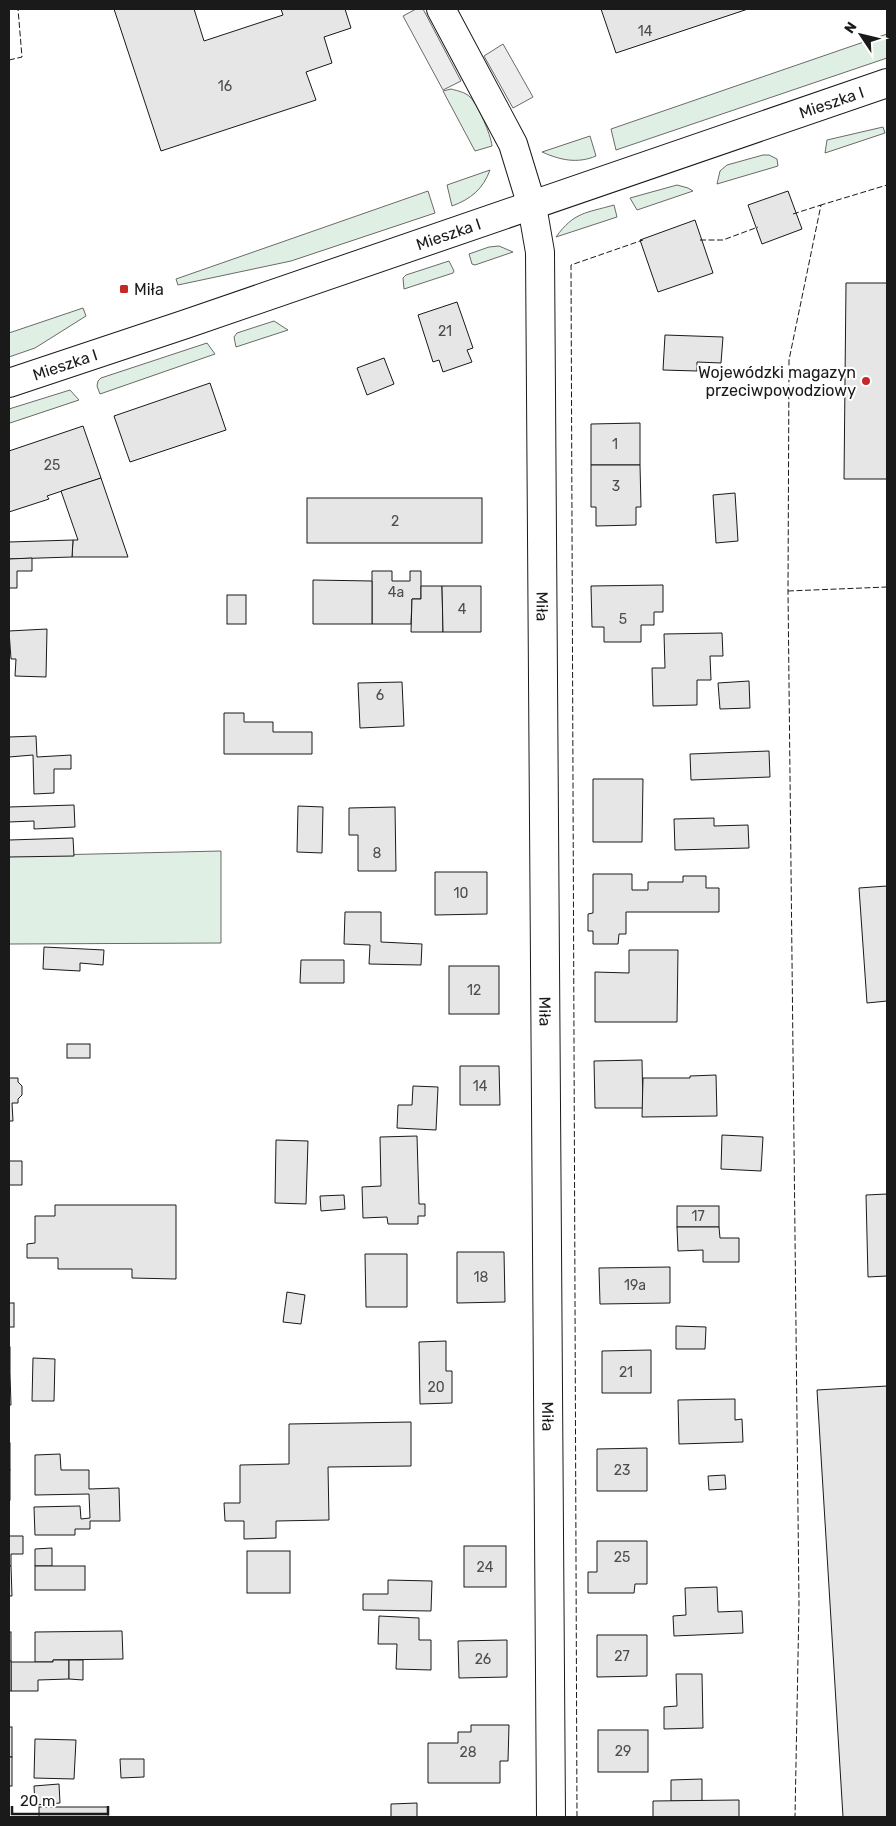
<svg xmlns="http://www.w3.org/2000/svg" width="896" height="1826" font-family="Rubik,sans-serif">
<rect width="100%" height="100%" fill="#fff"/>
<g fill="#e0efe3" stroke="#6a6a6a">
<path d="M887,34v24l-271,92 -5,-21z"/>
<path d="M451,89c7,2 14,3 19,8 8,8 21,38 22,49l-17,5 -32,-60z"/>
<path d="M883,127l2,6 -60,20 2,-13z"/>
<path d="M590,136l6,20c-19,8 -36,4 -54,-4z"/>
<path d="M763,155h6l8,4 1,7 -61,18 3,-13 7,-6z"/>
<path d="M490,170c-7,19 -19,29 -38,36l-5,-21z"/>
<path d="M677,185l11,3 5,3 -56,19 -7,-12z"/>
<path d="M428,191l7,22 -144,48 -113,24 -2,-6z"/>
<path d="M614,205l3,12 -61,20c18,-25 30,-24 58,-32z"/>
<path d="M499,246l14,6 -38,13 -3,-1 -3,-10 20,-7z"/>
<path d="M449,261l5,10 -1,2 -49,16 -1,-11 3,-3z"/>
<path d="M83,308l3,8 -51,32 -26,9v-24z"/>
<path d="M274,321l14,9 -52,17 -2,-10 3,-4z"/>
<path d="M207,343l8,11 -115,40 -3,-8 1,-5 3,-3z"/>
<path d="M70,390l9,10 -69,23 -1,-1v-13z"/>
<path d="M221,851v92l-212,1v-88z"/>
</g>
<g fill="#ededed" stroke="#6a6a6a">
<path d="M416,9h7l38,72 -18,9 -40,-74z"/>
<path d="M503,44l30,53 -20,11 -29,-52z"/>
</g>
<g fill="#e6e6e6" stroke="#1a1a1a">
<path d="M114,9h80l10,32 79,-26 -2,-6h64l6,19 -27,9 8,26 -26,9 10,28 -155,51z"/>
<path d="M601,9h147l-132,44z"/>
<path d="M788,191l14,38 -40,15 -14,-39z"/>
<path d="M695,220l18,53 -55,19 -18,-52z"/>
<path d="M846,283h41v196h-43z"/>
<path d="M457,302l16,46 -6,2 5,12 -29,10 -4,-12 -6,2 -15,-47z"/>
<path d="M665,335l58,2 -2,26 -24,-1v9l-34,-1z"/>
<path d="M384,358l10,26 -27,11 -10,-27z"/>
<path d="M210,383l16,47 -96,32 -16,-46z"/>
<path d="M640,423v42h-49v-41z"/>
<path d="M83,426l18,52 -54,18 2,3 -40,13v-61z"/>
<path d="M591,465h49l1,42h-5v18l-40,1v-19h-5z"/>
<path d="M101,478l27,79h-56l1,-17h5l-17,-49z"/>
<path d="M735,493l3,48 -22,2 -3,-48z"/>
<rect x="307" y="498" width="175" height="45"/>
<path d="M73,540l-1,17 -63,2v-17z"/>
<path d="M32,558v13h-15v17h-8v-29z"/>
<path d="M372,571h20v10h18v-10h11v28h-9l-1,25h-39z"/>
<path d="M313,580l59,1v43h-59z"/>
<path d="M663,585v27h-9v13h-13v17h-37v-15h-12l-1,-41z"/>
<path d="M421,586h21l1,46h-32l1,-33h9z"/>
<path d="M442,586h39v46h-38z"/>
<rect x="227" y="595" width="19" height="29"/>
<path d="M47,629l-1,48 -31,-1 1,-17h-5l-2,-28z"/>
<path d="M722,633l1,23h-13l1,24h-14v25l-44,1 -1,-38h13l-1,-34z"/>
<path d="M749,681l1,27 -30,1 -2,-26z"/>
<path d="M402,682l2,44 -44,2 -2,-45z"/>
<path d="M224,713h20v9h29v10h39v22h-88z"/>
<path d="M36,736l1,21 34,-2v14h-17v24l-20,1 -1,-39 -24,2v-20z"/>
<path d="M769,751l1,26 -79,3 -1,-26z"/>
<path d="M593,779h50l-1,63h-49z"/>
<path d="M74,805l1,22 -41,2v-8l-25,1v-15z"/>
<path d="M298,806l25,1 -1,46 -25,-1z"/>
<path d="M395,807l1,64h-38v-36h-9v-27z"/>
<path d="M714,818v8l34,-1 1,23 -74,2 -1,-31z"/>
<path d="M73,838l1,18 -65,1v-17z"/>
<path d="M435,872h52v42l-52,1z"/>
<path d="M593,874h39v16h16v-8h35v-6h23v12h13v24h-93v22h-7l-1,10h-25v-13h-5v-17l5,-1z"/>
<path d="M887,886v115l-20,2 -8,-115z"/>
<path d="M345,912h36v30l41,2 -1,21 -52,-1 1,-19 -26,-1z"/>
<path d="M44,947l60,3 -1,15 -23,-2v8l-37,-2z"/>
<path d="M629,950h49l-1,72h-82v-50l34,1z"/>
<path d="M301,960h43v23h-44z"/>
<rect x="449" y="966" width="50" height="48"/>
<rect x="67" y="1044" width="23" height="14"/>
<path d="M642,1060l1,48h-48l-1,-47z"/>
<path d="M460,1066h39l1,39h-40z"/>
<path d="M716,1075l1,41 -75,1 1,-39h47v-2z"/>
<path d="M9,1078h9v4l4,4v9l-4,4v4h-6l1,18h-4z"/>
<path d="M413,1086l25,1 -2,43 -39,-2 1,-23h14z"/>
<path d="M722,1135l41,2 -2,34 -40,-2z"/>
<path d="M417,1136l2,68h6v12h-7v8h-30l-1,-7 -24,1 -1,-31 19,-1 -1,-49z"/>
<path d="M276,1140l32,1 -2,63 -31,-1z"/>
<path d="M9,1161h13v24h-13v23z"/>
<path d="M887,1194v82l-19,1 -2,-82z"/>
<path d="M344,1195l1,14 -24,2 -1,-15z"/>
<path d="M55,1205h121v74l-44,-1v-9h-74v-11h-31v-14l8,-1v-27h20z"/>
<rect x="677" y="1206" width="42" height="21"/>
<path d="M677,1227h42l1,11h19v24h-36v-12l-25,1z"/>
<path d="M457,1252h47l1,50 -48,1z"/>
<path d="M365,1254h42v53h-41z"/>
<path d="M670,1267v36l-70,1 -1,-36z"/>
<path d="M287,1292l18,3 -4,29 -18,-2z"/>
<rect x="9" y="1303" width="5" height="24"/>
<path d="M676,1326l30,1 -1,22h-29z"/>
<path d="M446,1341v30h6v32l-32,1 -1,-62z"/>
<rect x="9" y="1347" width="1" height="27"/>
<path d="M651,1350v43h-49v-42z"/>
<path d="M33,1358l22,1 -1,42h-22z"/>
<path d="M9,1374h1l1,31h-2z"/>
<path d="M887,1386v431h-44l-26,-427z"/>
<path d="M735,1399v21l7,-1 1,23 -64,2 -1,-44z"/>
<path d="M411,1422v44l-83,1 1,53 -53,1v17l-32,1v-18h-19l-1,-18h16v-38l49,-1v-40z"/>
<rect x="9" y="1443" width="1" height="27"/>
<path d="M647,1448v43h-50v-42z"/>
<path d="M60,1454l1,16h28v19l30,-1 1,33h-30v8h-15v6h-40l-1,-28 46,-1 1,13 9,-1 -1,-24 -54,1v-40z"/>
<rect x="9" y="1470" width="1" height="30"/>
<path d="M725,1475l1,14 -17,1 -1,-14z"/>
<path d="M9,1536h14v18h-12v12h-2z"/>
<path d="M597,1541h50v43h-12l-1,9h-46v-21h9z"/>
<rect x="464" y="1546" width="42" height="41"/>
<path d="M52,1548v18h-17v-17z"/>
<rect x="247" y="1551" width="43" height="42"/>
<path d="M9,1566h2l1,30h-3z"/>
<rect x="35" y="1566" width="50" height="24"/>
<path d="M388,1580l44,1 -1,30 -68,-1v-16h25z"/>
<path d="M717,1587l1,25 24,-1 1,22 -69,3 -1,-20 13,-1 -1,-27z"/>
<path d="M379,1616l40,2v22h12v30l-35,-1 1,-25h-19z"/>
<path d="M122,1631l1,28 -70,1v2h-18v-30z"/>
<rect x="9" y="1632" width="2" height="29"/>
<path d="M597,1635h50v41l-50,1z"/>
<path d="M507,1640v37l-48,1 -1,-37z"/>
<path d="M53,1660h16v19l-31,1v11h-27v-29h42z"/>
<path d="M69,1660h14v20l-14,-1z"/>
<rect x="9" y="1661" width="2" height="30"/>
<path d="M676,1674h26l1,54 -39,1v-22l13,-1z"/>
<path d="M471,1725h38l-1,36h-8v22h-72v-40h30v-11h13z"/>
<rect x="9" y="1727" width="3" height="30"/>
<rect x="598" y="1730" width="50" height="42"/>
<path d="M35,1739l41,1 -2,39 -40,-1z"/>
<rect x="9" y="1757" width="3" height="29"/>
<path d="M120,1759h24v18l-23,1z"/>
<path d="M702,1779v22h-31v-21z"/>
<path d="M59,1784l1,19 -25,2 -1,-19z"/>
<path d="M739,1800v17h-122h36v-16z"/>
<path d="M417,1803v14h-26v-13z"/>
<rect x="39" y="1807" width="69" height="10"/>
</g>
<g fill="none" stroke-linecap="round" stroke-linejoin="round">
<defs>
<g id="minor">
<path id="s1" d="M441,9l72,135 19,62 8,46 11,1565"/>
</g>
<g id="tertiary">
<path id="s2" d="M9,383l177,-59 701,-241"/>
</g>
</defs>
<use href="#minor" stroke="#1a1a1a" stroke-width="30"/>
<use href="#tertiary" stroke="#1a1a1a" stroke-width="30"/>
<use href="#minor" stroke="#fff" stroke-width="28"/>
<use href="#tertiary" stroke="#fff" stroke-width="28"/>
<g stroke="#1a1a1a" stroke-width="1" stroke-dasharray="6 2.5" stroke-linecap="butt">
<path d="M9,60l13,-3 -4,-48"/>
<path d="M820,206l1,-1 66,-20"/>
<path d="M793,214l28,-9 -32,155 -1,231 11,1013 -4,213"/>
<path d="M700,240h23l35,-13"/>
<path d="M788,591l99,-4"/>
<path d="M577,1817l-6,-1552 72,-25"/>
</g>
</g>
<g fill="#c62828" stroke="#fff" stroke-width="2">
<rect x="119" y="284" width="10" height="10" rx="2.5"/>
<circle cx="866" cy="381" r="5"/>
</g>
<g text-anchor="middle" stroke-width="4" stroke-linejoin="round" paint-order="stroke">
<g font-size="14" fill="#4d4d4d">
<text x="645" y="36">14</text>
<text x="225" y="91">16</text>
<text x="445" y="336">21</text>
<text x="615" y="449">1</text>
<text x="52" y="470">25</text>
<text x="616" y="491">3</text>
<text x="395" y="526">2</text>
<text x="396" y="597">4a</text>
<text x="462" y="614">4</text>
<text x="623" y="624">5</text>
<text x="380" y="700">6</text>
<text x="377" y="858">8</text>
<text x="461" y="898">10</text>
<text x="474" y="995">12</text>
<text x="480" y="1091">14</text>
<text x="698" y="1221">17</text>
<text x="481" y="1282">18</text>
<text x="635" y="1290">19a</text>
<text x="626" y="1377">21</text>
<text x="436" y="1392">20</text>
<text x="622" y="1475">23</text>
<text x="622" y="1562">25</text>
<text x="485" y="1572">24</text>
<text x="622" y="1661">27</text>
<text x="483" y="1664">26</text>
<text x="623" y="1756">29</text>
<text x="468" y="1757">28</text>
</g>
<g font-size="16" fill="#1a1a1a" stroke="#fff">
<text dy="6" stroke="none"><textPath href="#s2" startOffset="869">Mieszka I</textPath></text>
<text dy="6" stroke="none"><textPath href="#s2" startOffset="464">Mieszka I</textPath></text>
<text dy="6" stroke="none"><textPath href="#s2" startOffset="59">Mieszka I</textPath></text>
<text dy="6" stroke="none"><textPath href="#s1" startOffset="619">Miła</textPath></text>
<text dy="6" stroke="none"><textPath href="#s1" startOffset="1024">Miła</textPath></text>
<text dy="6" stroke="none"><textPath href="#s1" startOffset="1429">Miła</textPath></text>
</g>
<g font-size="16" fill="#1a1a1a" stroke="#fff" text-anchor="start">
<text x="134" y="295">Miła</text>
<text x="856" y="378" text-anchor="end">Wojewódzki magazyn<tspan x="856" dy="18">przeciwpowodziowy</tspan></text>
</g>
</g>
<rect width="896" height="1826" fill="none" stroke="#1a1a1a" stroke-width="20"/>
<g transform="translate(861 35) rotate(305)" stroke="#ffffff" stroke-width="4" paint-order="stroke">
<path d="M0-4L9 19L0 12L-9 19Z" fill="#1a1a1a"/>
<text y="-8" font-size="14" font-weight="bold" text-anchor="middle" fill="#1a1a1a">N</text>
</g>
<path d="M12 1806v8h96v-8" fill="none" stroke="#1a1a1a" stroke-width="2.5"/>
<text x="20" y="1806" font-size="15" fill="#1a1a1a" stroke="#ffffff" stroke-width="4" paint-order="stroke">20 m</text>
</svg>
